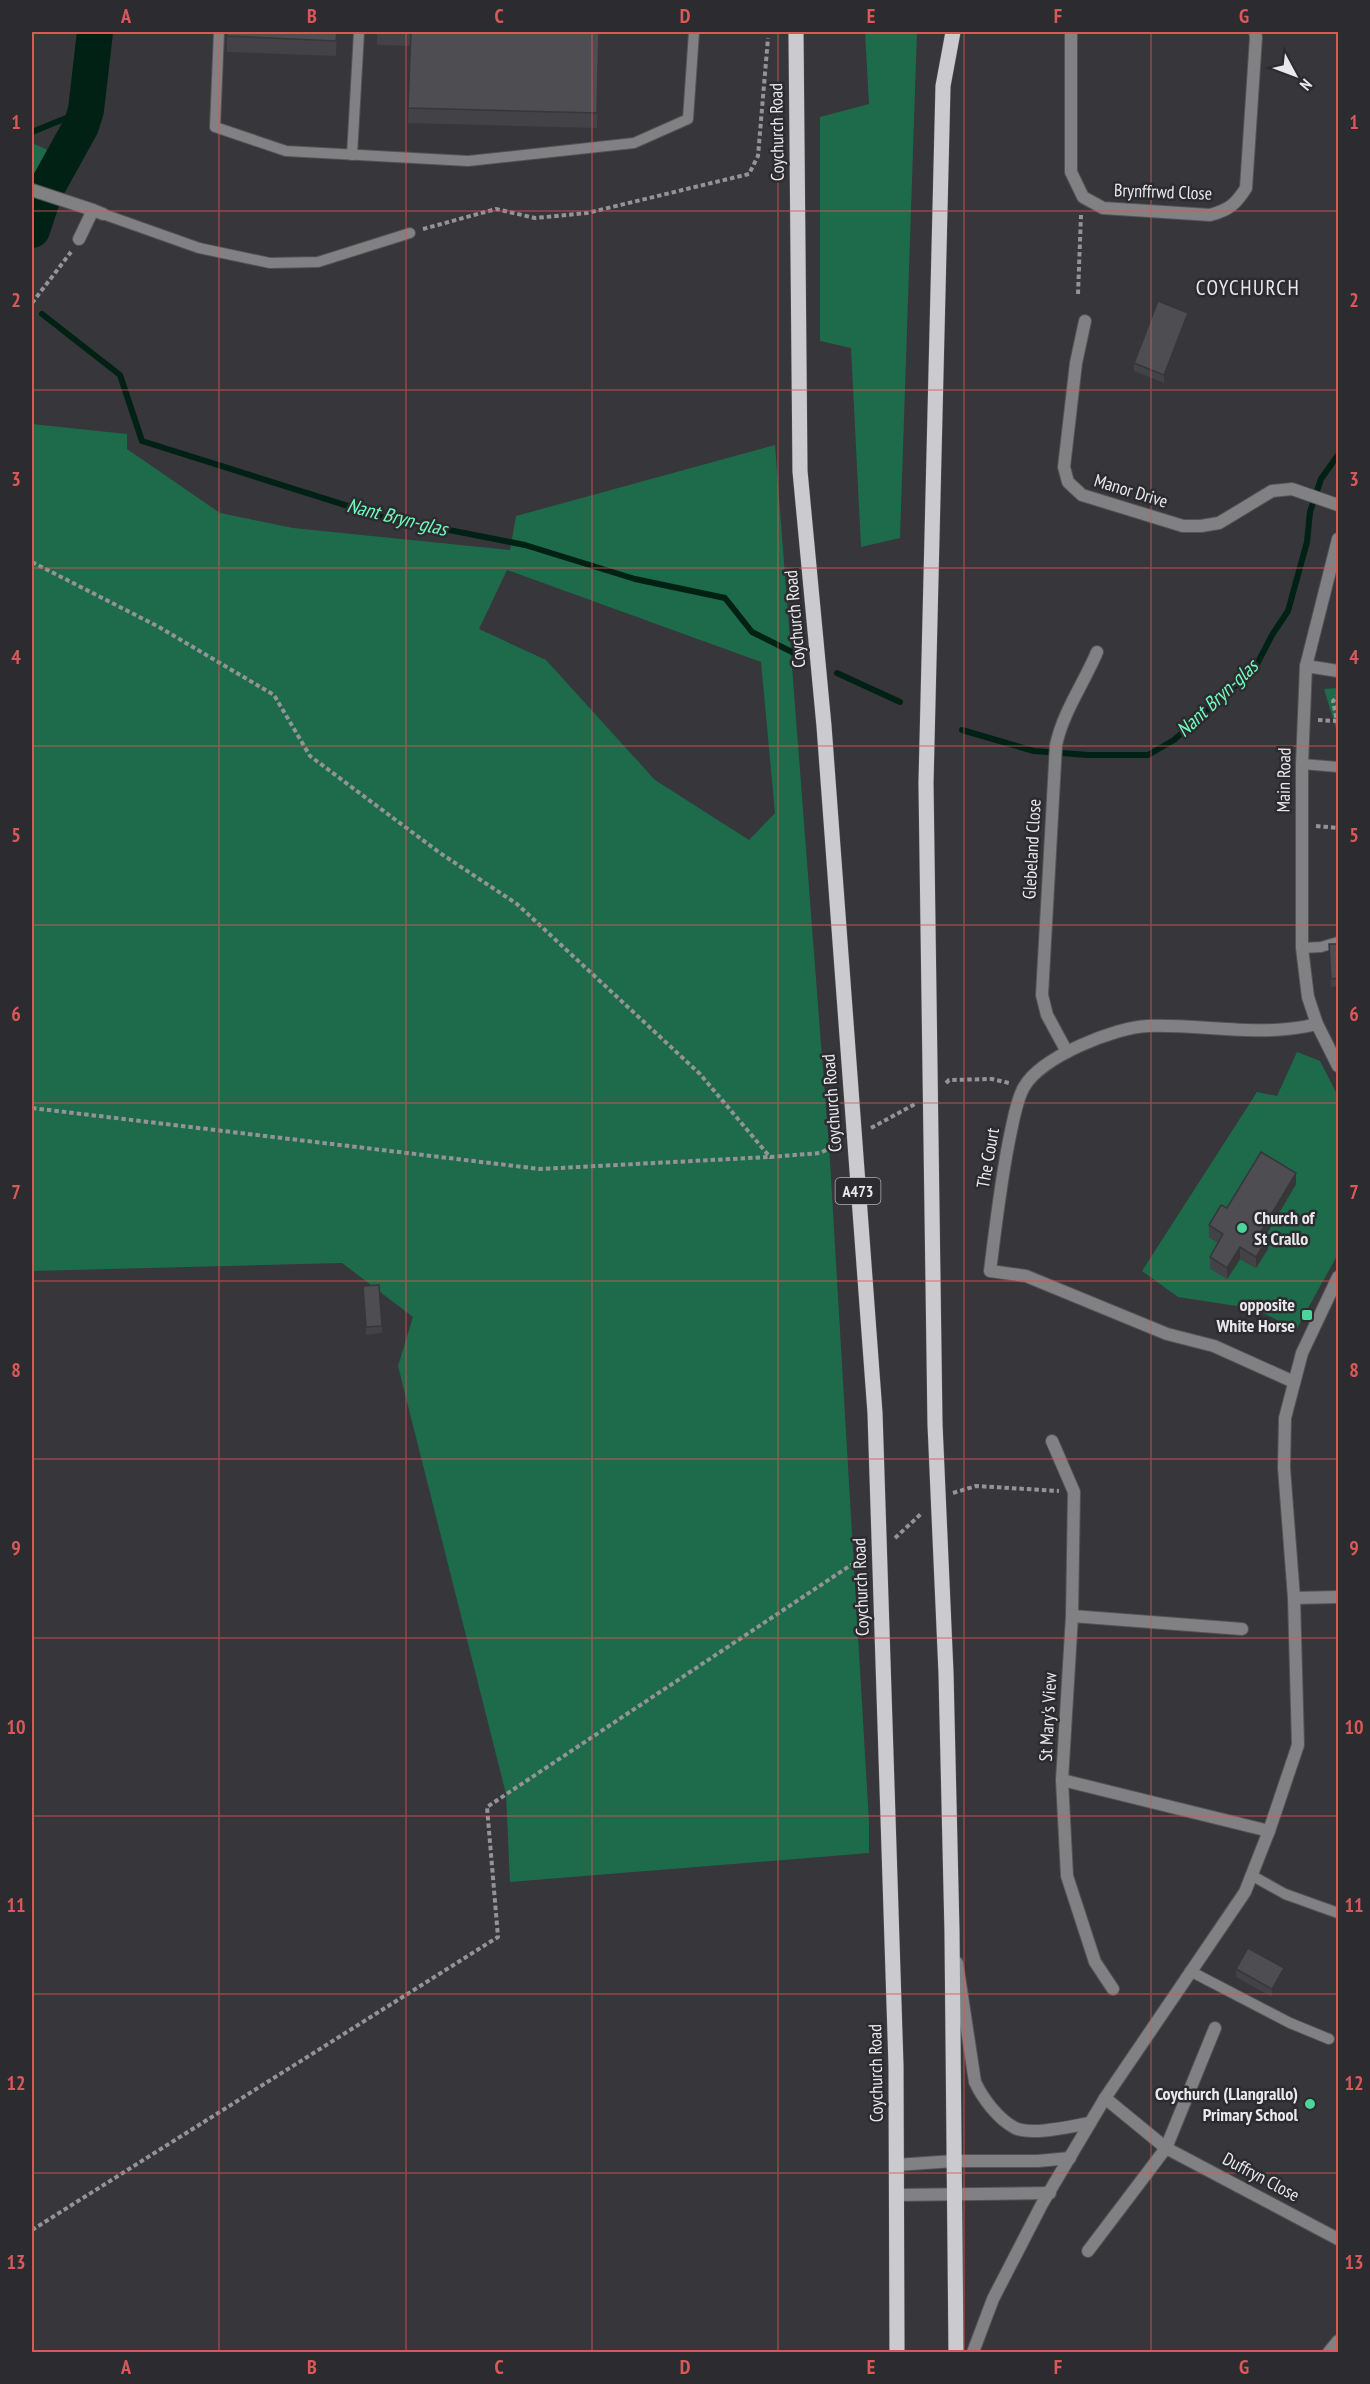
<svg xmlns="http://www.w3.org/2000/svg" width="1370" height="2384" font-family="'PT Sans Narrow',sans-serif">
<rect width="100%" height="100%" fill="#37363a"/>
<g fill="#1d6b4b" fill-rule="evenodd">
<path d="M865,32h52l-17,506 -39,9 -10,-199 -31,-7v-224l49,-13z"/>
<path d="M32,143l20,9 -20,47z"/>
<path d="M32,424l95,10v15l93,64 73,15 217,22 6,-34 259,-71 55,716 39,661v31l-359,29 -4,-88 -108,-428 15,-49 -71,-54 -310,8zM507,570l254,92 14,151 -26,27 -94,-60 -109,-120 -67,-31z"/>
<path d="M1338,688v47l-14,-46z"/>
<path d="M1297,1052l23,9 18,35v158l-42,76 -40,-21 -78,-12 -36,-26 115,-179 20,4zM1296,1184l-36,61 -4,23 -16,-9 -13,20 -4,-33 -14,-9z"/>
</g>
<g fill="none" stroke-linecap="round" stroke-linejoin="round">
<g stroke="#012114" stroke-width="6">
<path d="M32,132l54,-22"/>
<path d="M42,314l78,61 22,66 241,76 142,28 110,34 90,19 27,34 48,24"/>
<path d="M837,673l63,29"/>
<path d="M962,730l72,21 54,4h60l26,-15 81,-72 17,-33 16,-24 19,-69 3,-30 11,-33 17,-24"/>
</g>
<path stroke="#012114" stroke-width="36" d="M32,230l13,-39 36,-65 5,-16 9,-78"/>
<defs>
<g id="service">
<path d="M219,32l-4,95 71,24 182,10 166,-18 54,-24 6,-87"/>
<path d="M352,155l7,-123"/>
<path d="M103,214l96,34 71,15 48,-1 92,-29"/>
<path d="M1302,764l36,3"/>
<path d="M1302,948l19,-1 17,-5"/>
<path d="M1251,1875l34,19 53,19"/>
<path d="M1190,1971l100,52 39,16"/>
</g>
<g id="minor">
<path d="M1071,32v140l12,25 20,11 107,7c19,-5 26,-11 36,-27l10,-151 -1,-5"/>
<path d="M32,190l61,20"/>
<path d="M79,239l14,-29 10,4"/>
<path d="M1085,321l-9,42 -12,104 4,15 14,13 101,31h18l18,-3 53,-32 20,-2 46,16"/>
<path d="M1306,666l32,5"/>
<path d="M1067,1052l-20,-37 -5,-20 14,-250c7,-33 28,-62 41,-93"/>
<path d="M1294,1382l-80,-36 -47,-12 -141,-58 -36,-5c6,-47 11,-94 21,-140 3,-14 6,-32 13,-44 17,-30 91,-60 124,-61 56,-2 114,12 169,-2"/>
<path d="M1052,1441l22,51 -2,124 -10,164 5,96 28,86 18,27"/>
<path d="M1294,1598l44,-1"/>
<path d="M1072,1616l170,13"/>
<path d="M1062,1780l207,51"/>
<path d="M1105,2098l61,50 172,91"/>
<path d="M1088,2251l78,-103 49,-120"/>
<path d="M1329,2352l9,-11"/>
</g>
<g id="tertiary">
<path d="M1338,539l-32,127 -4,98v184l6,49 9,27 21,42"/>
<path d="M957,1963l18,119c8,17 23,37 40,46 17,8 57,-2 75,-5"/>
<path d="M896,2165l58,-4h84l32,-3"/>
<path d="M896,2195l154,-2"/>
<path d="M973,2352l20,-53 49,-95 63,-106 140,-206 24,-61 29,-86 -4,-147 -10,-130 1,-50 17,-65 36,-76"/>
</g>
<g id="primary">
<path d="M796,32l4,439 24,255 51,687 21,653 1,286"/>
<path d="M953,32l-10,54 -17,697 9,641 11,249 6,259 4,420"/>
</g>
</defs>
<use href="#service" stroke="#535356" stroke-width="12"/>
<use href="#minor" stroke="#535356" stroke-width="14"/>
<use href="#tertiary" stroke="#535356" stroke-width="14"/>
<use href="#primary" stroke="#535356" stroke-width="16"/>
<g stroke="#949396" stroke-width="4" stroke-dasharray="4.5 3" stroke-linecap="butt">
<path d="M423,229l73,-20 39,9 52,-5 162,-39 9,-18 10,-118"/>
<path d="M1078,294l3,-79"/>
<path d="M32,303l39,-51"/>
<path d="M32,562l127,65 115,68 36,61 130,97 77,51 183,170 70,83 50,-4 18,-9"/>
<path d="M1318,720l19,1 -4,-20 5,-5"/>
<path d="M1316,826l22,2"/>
<path d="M946,1083l3,-3 43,-1 17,4"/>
<path d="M32,1108l508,61 229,-12"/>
<path d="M871,1128l44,-24"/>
<path d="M953,1493l23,-7 83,5"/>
<path d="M895,1538l27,-25"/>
<path d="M32,2230l466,-293 -11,-130 364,-242 13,-6"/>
</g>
<use href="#service" stroke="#818183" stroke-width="10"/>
<use href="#minor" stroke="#818183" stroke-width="12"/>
<use href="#tertiary" stroke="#818183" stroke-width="12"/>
<use href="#primary" stroke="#cbcacf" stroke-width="15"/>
</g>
<g fill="#434246">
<path d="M227,32h110l-1,24 -109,-4z"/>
<path d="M377,32h223l-3,96 -189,-5 3,-77 -34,-1z"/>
<path d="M1188,321l-24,62 -30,-12v-8z"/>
<path d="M1329,944h9v42l-7,1z"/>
<path d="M1296,1184l-31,52 3,13 -12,19 -16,-9 -13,20 -17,-10v-12l8,-14 -9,-6v-12l18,-17z"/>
<path d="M363,1286l19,40v7l-16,2z"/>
<path d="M1236,1969l48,7 -12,21 -36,-20z"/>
</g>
<g fill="#373639">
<path d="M1188,313v8l-24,62v-8z"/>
<path d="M1296,1173v11l-36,61v-12z"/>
<path d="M1268,1238v11l-12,19v-11z"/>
<path d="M1240,1247v12l-13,20v-11z"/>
<path d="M1284,1968v8l-12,21v-8z"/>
</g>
<g fill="#4e4d51" stroke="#373639" stroke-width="1.5">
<path d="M227,32h110l-1,9 -109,-5z"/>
<path d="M411,32h188l-2,81 -189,-5z"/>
<path d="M1158,301l30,12 -24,62 -30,-12z"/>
<path d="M1329,944h9v34l-7,1z"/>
<path d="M1261,1152l35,21 -36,60 8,5 -12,19 -16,-10 -13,21 -17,-11 13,-23 -14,-9 12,-20 6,3z"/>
<path d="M379,1285l3,41 -16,1 -3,-41z"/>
<path d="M1248,1948l36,20 -12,21 -36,-20z"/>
</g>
<path fill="none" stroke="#db5859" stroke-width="1.5" stroke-opacity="0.55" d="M219,32v2320M406,32v2320M592,32v2320M778,32v2320M964,32v2320M1151,32v2320M32,211h1306M32,390h1306M32,568h1306M32,746h1306M32,925h1306M32,1103h1306M32,1281h1306M32,1459h1306M32,1638h1306M32,1816h1306M32,1994h1306M32,2173h1306"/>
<g fill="#4cd49b" stroke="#2c2c30" stroke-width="2">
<circle cx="1242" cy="1228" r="6"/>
<rect x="1301" y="1309" width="12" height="12" rx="3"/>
<circle cx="1310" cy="2104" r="6"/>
</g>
<g text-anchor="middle" stroke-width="5" stroke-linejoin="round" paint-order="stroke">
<rect fill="#2c2c30" stroke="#b0b0b3" stroke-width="1.5" x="835.5" y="1178" width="45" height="26" rx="4.5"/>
<g font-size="16" font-weight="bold" fill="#e9e9eb">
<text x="858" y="1197">A473</text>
</g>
<g font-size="18" fill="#e9e9eb" stroke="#2c2c30">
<text transform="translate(777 132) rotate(-91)" y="6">Coychurch Road</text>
<text transform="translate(1163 192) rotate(2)" y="6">Brynffrwd Close</text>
<text transform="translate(1131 491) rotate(17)" y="6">Manor Drive</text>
<text transform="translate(795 619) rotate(-95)" y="6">Coychurch Road</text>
<text transform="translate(1284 780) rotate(-89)" y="6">Main Road</text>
<text transform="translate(1032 849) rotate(-87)" y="6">Glebeland Close</text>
<text transform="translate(832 1103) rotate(-94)" y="6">Coychurch Road</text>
<text transform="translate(988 1158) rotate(-80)" y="6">The Court</text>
<text transform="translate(861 1587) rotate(-92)" y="6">Coychurch Road</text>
<text transform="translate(1048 1717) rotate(-87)" y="6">St Mary's View</text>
<text transform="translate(876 2073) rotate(-91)" y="6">Coychurch Road</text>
<text transform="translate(1261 2177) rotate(28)" y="6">Duffryn Close</text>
</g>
<g font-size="18" font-weight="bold" fill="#e9e9eb" stroke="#2c2c30" text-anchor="end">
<text x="1254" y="1224" text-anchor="start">Church of<tspan x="1254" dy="21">St Crallo</tspan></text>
<text x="1295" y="1311">opposite<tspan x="1295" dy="21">White Horse</tspan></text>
<text x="1298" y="2100">Coychurch (Llangrallo)<tspan x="1298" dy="21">Primary School</tspan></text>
</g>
<g font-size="20" font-style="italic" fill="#72fabd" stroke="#2c2c30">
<text transform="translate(397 517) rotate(14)" y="7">Nant Bryn-glas</text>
<text transform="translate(1217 698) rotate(-43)" y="7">Nant Bryn-glas</text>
</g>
<g font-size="21" letter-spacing="1.5" fill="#e9e9eb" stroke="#2c2c30">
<text x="1248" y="295">COYCHURCH</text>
</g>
</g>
<rect width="1370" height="2384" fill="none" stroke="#2c2c30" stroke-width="66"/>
<g transform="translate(1295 75) rotate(131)" stroke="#2c2c30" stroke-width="4.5" paint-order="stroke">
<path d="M0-4.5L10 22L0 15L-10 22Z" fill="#e9e9eb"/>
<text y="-9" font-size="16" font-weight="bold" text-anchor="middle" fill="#e9e9eb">N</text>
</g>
<rect x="33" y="33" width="1304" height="2318" fill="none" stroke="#db5859" stroke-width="2"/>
<g font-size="20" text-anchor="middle" font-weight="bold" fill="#db5859">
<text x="126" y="23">A</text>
<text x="312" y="23">B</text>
<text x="499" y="23">C</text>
<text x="685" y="23">D</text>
<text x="871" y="23">E</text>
<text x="1058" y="23">F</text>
<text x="1244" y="23">G</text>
<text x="16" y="129">1</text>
<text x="1354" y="129">1</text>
<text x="16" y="307">2</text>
<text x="1354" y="307">2</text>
<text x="16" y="486">3</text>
<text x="1354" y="486">3</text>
<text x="16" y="664">4</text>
<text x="1354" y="664">4</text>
<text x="16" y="842">5</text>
<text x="1354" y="842">5</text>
<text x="16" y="1021">6</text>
<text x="1354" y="1021">6</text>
<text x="16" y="1199">7</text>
<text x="1354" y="1199">7</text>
<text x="16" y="1377">8</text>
<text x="1354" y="1377">8</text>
<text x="16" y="1555">9</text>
<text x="1354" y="1555">9</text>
<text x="16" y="1734">10</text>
<text x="1354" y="1734">10</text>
<text x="16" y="1912">11</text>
<text x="1354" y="1912">11</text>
<text x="16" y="2090">12</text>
<text x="1354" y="2090">12</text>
<text x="16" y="2269">13</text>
<text x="1354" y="2269">13</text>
<text x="126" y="2374">A</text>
<text x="312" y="2374">B</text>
<text x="499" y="2374">C</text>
<text x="685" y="2374">D</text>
<text x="871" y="2374">E</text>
<text x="1058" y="2374">F</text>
<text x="1244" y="2374">G</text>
</g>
</svg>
